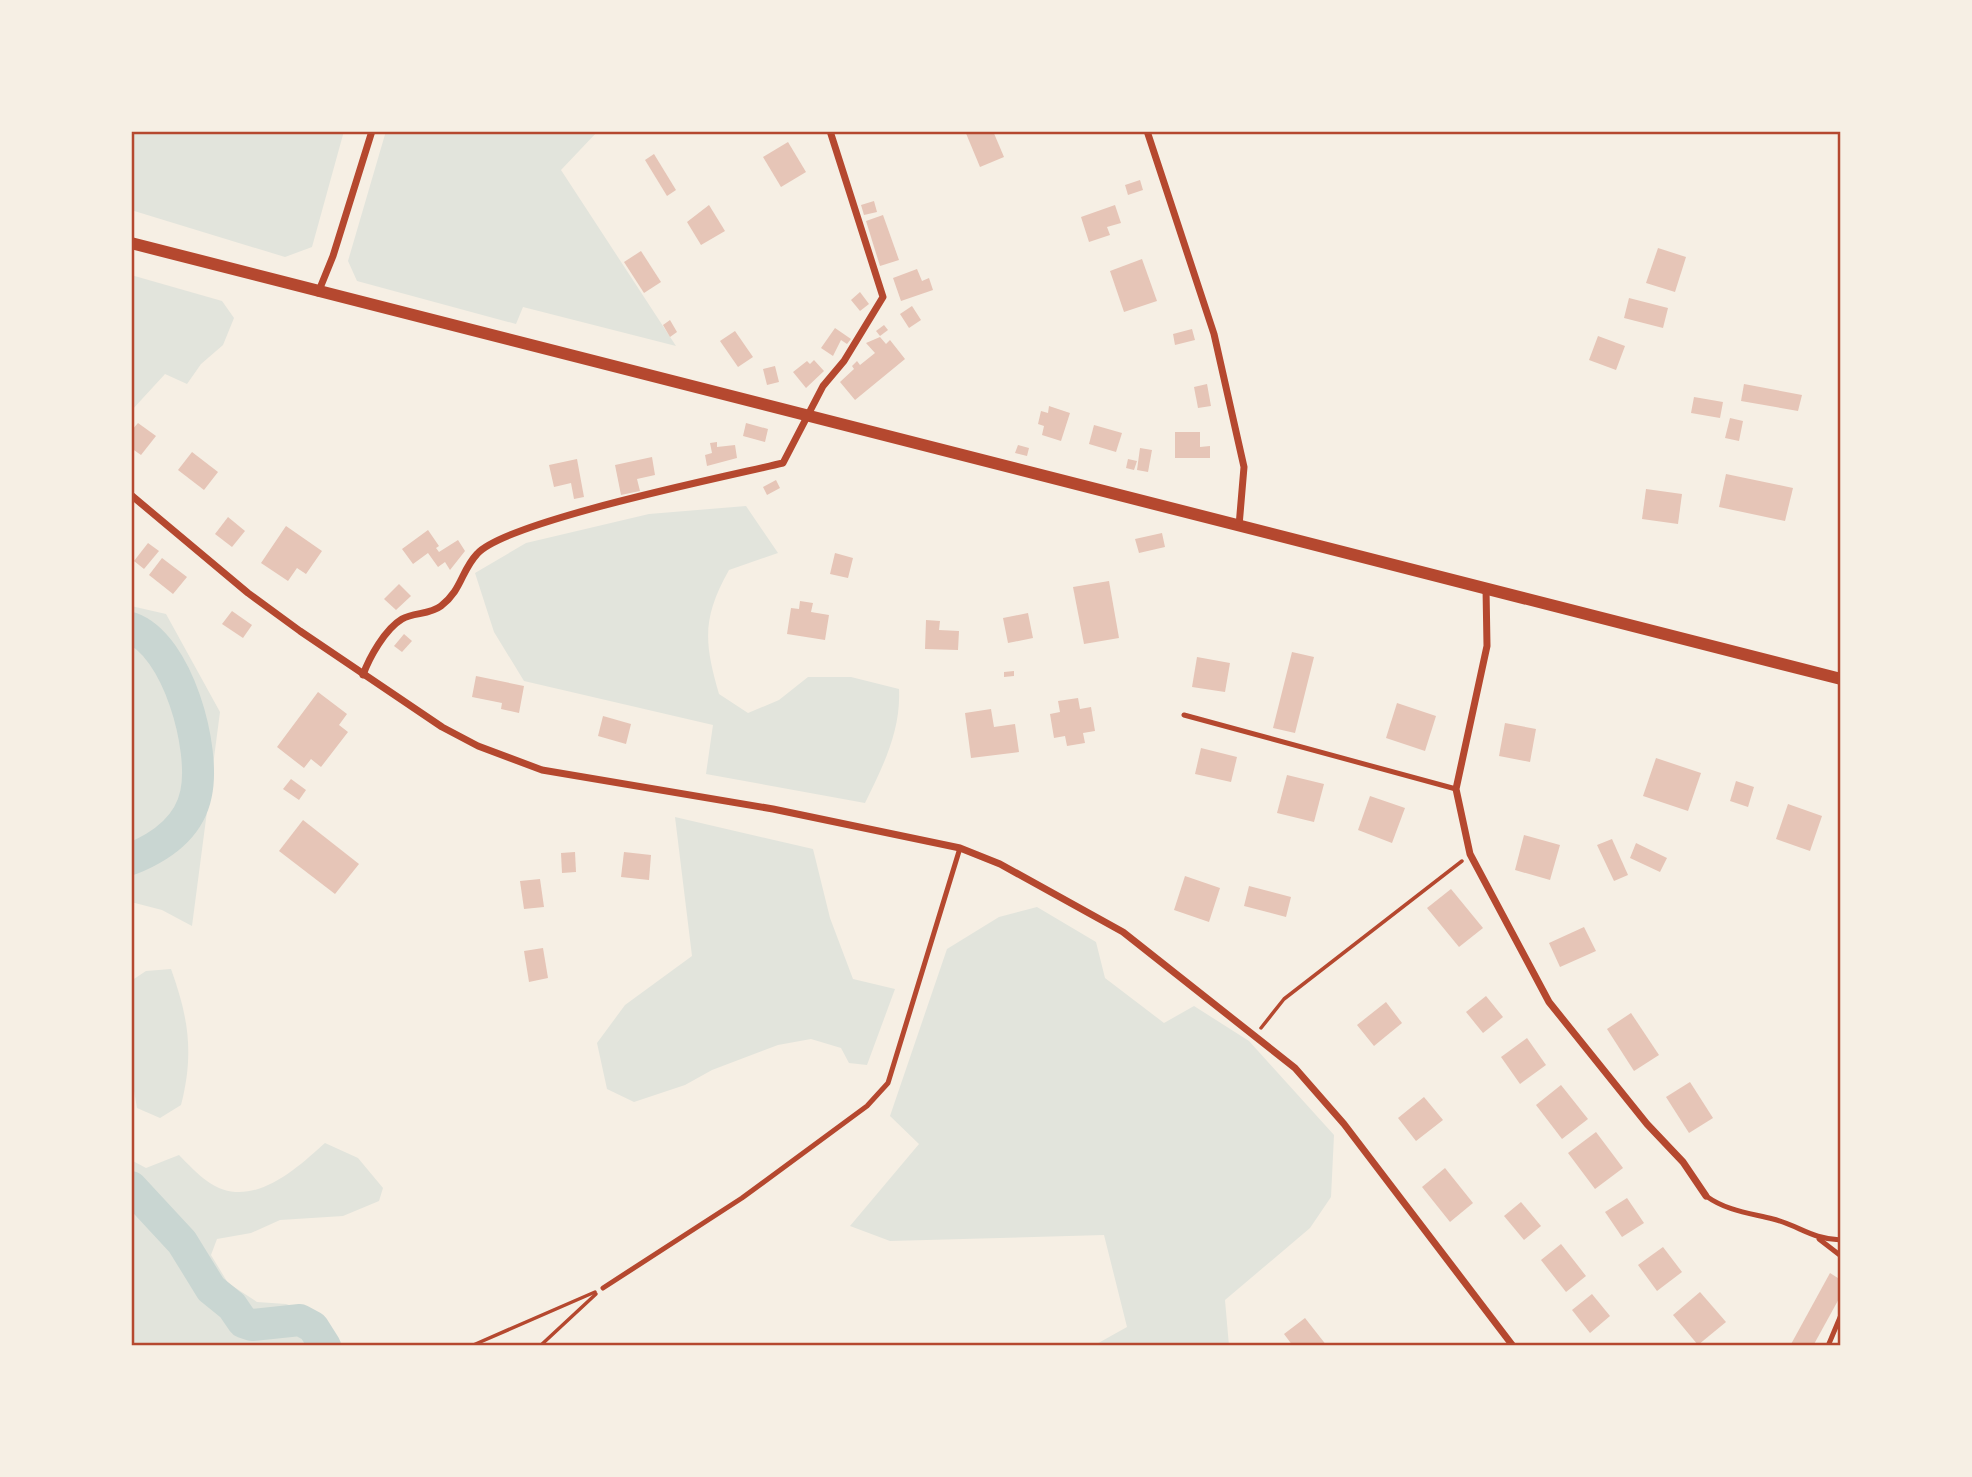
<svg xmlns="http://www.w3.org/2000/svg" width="1972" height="1477" font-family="'DM Sans',sans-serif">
<rect width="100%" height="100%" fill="#f6efe4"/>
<g fill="#e2e4dc">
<path d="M131,131h213l-32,116 -27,10 -154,-47z"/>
<path d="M386,131h212l-37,39 115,176 -153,-39 -7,17 -159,-43 -9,-20z"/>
<path d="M131,275l91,26 12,17 -11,27 -22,19 -14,20 -22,-10 -34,37z"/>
<path d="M746,506l32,47 -49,17c-27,48 -25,72 -10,124l29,19 31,-13 29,-23h43l48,12c2,42 -16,77 -34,114l-159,-29 7,-49 -189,-44 -30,-49 -19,-59 51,-30 123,-29z"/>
<path d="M131,606l35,8 54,98 -28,214 -30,-16 -31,-8z"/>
<path d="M675,817l138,32 17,69 23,61 42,10 -28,76 -18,-2 -8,-15 -30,-9 -33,6 -66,25 -27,15 -51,17 -27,-13 -10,-46 28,-38 67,-49z"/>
<path d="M1037,907l59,35 9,36 59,45 30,-17 55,35 85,94 -3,62 -21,31 -85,72 4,46h-136l34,-19 -23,-92 -214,6 -40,-15 69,-82 -29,-28 57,-167 52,-32z"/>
<path d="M171,969c18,50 23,85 10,136l-21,13 -23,-10 -6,-34v-93l15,-10z"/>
<path d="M325,1143l33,15 25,30 -4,13 -36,15 -63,4 -29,13 -34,6 -6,16 17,28 29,19 29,2 39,13 15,29h-209v-186l15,8 33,-13c9,9 18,19 28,26 42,31 87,-10 118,-38z"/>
</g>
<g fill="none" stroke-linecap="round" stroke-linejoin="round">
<g stroke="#c9d6d2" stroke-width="32">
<path d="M131,628c47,17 75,121 65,166 -7,34 -35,53 -65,65"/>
<path d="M131,1187l51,55 29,47 21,17 11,16 9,3 48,-5 13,7 12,19"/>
</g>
</g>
<g fill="#e6c5b7">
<path d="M965,131h28l11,26 -24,10z"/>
<path d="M788,142l18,30 -25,15 -18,-30z"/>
<path d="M654,154l22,36 -9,6 -22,-36z"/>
<path d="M1140,180l3,10 -15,5 -3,-10z"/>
<path d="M874,201l3,11 -13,3 -3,-10z"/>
<path d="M709,205l16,26 -24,14 -14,-23z"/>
<path d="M1115,205l6,18 -14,4 3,8 -21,7 -8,-25z"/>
<path d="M883,215l16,45 -19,6 -14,-45z"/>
<path d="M1658,248l28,9 -11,35 -29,-9z"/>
<path d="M641,251l20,31 -17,11 -20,-31z"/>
<path d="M1142,259l15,42 -33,11 -14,-41z"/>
<path d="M917,269l5,12 7,-3 4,12 -32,11 -8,-23z"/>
<path d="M860,292l9,12 -9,7 -9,-11z"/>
<path d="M1629,298l39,10 -5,20 -39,-10z"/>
<path d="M912,306l9,14 -12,8 -9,-14z"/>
<path d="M670,320l7,12 -7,5 -7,-12z"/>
<path d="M884,325l4,5 -8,6 -4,-5z"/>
<path d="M835,328l16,11 -4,5 -6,-4 -8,16 -12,-8z"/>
<path d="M1192,329l3,11 -20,5 -2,-11z"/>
<path d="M735,331l18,26 -15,10 -18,-26z"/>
<path d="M1598,336l27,10 -9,24 -27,-10z"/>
<path d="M880,337l6,7 4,-4 15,19 -50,41 -15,-18 14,-13 -2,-3 5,-5 3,4 15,-12 -9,-10z"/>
<path d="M814,360l10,11 -18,17 -13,-16 14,-11 3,3z"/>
<path d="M775,366l4,16 -12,3 -4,-16z"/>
<path d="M1207,384l4,22 -13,2 -4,-21z"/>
<path d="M1744,384l58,11 -4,16 -57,-10z"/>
<path d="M1694,397l29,5 -3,16 -29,-5z"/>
<path d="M1049,406l21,7 -9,28 -19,-6 2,-9 -6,-2 3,-13 7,2z"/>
<path d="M1730,418l13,3 -4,20 -14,-3z"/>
<path d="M138,423l18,13 -15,19 -10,-7v-17z"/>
<path d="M746,423l22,6 -3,13 -22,-6z"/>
<path d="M1094,425l28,8 -6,19 -27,-8z"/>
<path d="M1175,432h25v15l10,-1v12h-35z"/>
<path d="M717,442v5l18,-2 2,13 -30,8 -2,-11 7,-2 -2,-10z"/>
<path d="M1018,445l11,3 -2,8 -12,-3z"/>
<path d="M1140,448l12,2 -4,22 -11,-2z"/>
<path d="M192,452l26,20 -14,18 -26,-20z"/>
<path d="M652,457l3,18 -18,4 3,12 -19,4 -6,-30z"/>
<path d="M577,459l7,38 -10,2 -3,-16 -17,4 -5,-22z"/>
<path d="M1128,459l9,2 -3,9 -8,-2z"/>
<path d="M1726,474l67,14 -8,33 -66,-14z"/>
<path d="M776,480l4,8 -13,7 -4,-8z"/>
<path d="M1646,489l36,5 -4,30 -36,-5z"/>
<path d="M228,517l17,14 -13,16 -17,-13z"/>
<path d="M286,526l36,25 -16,23 -9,-6 -9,13 -27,-18z"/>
<path d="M428,530l11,16 -3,2 3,4 19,-12 7,11 -15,19 -5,-8 -7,5 -10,-14 -15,11 -11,-15z"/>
<path d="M1162,533l3,14 -26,6 -4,-14z"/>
<path d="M148,543l11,8 -15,18 -10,-8z"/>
<path d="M835,553l18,5 -5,20 -18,-4z"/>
<path d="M162,558l25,19 -14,17 -24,-19z"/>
<path d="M1109,581l10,57 -35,6 -11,-57z"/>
<path d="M399,584l12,12 -15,14 -12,-11z"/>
<path d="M800,601l13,2 -2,9 18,3 -4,25 -38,-6 4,-26 8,1z"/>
<path d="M232,611l20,14 -9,13 -21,-14z"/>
<path d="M1028,613l5,25 -25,5 -5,-25z"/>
<path d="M926,620l14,1 -1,9 20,1 -1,19 -33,-1z"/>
<path d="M404,634l8,7 -10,11 -8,-6z"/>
<path d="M1292,652l22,5 -19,76 -22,-5z"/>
<path d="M1197,657l33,6 -5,29 -33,-5z"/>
<path d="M1014,671v5l-10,1v-5z"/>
<path d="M476,676l48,10 -5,27 -18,-4 1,-6 -30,-6z"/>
<path d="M318,692l29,22 -8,11 9,7 -27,35 -10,-8 -7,9 -27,-21z"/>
<path d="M1078,698l2,11 11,-2 4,24 -12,2 2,10 -18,3 -2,-10 -11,2 -4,-24 10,-2 -2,-11z"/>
<path d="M1397,703l39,13 -11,35 -39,-13z"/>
<path d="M991,709l3,18 21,-3 4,28 -48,6 -6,-45z"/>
<path d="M603,716l28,8 -5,20 -28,-8z"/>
<path d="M1505,723l31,6 -6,33 -31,-6z"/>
<path d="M1201,748l36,9 -6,25 -36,-8z"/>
<path d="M1656,758l45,15 -13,38 -45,-15z"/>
<path d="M1287,775l37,9 -10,38 -37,-9z"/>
<path d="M291,779l15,11 -7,10 -16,-11z"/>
<path d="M1736,781l18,6 -6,20 -18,-6z"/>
<path d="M1370,796l35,12 -13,35 -34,-13z"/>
<path d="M1788,804l34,12 -12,35 -34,-12z"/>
<path d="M303,820l56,44 -24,30 -56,-43z"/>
<path d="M1524,835l36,10 -10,35 -35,-10z"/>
<path d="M1612,839l16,36 -14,6 -17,-36z"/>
<path d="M1636,843l31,15 -7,14 -30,-14z"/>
<path d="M575,852l1,20 -14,1 -1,-20z"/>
<path d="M624,852l27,3 -2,25 -28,-3z"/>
<path d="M1185,876l35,12 -11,34 -35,-12z"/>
<path d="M540,879l4,28 -20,2 -4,-28z"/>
<path d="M1249,886l42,11 -5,20 -42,-11z"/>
<path d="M1451,889l32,39 -24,19 -32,-39z"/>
<path d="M1584,927l12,24 -36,16 -11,-24z"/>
<path d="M543,948l5,30 -19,4 -5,-31z"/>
<path d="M1486,996l17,21 -20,16 -17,-21z"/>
<path d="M1386,1002l16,21 -28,23 -17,-21z"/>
<path d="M1631,1013l28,42 -25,16 -27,-42z"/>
<path d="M1527,1038l19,27 -26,19 -19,-27z"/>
<path d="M1690,1082l23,36 -24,15 -23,-36z"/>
<path d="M1561,1085l27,34 -26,20 -26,-34z"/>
<path d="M1424,1097l19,23 -27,21 -18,-23z"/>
<path d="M1596,1132l27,36 -28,21 -27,-36z"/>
<path d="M1445,1168l28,35 -23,19 -28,-35z"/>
<path d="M1627,1198l17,25 -22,14 -17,-25z"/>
<path d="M1521,1202l20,24 -17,14 -20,-24z"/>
<path d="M1561,1244l25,32 -20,16 -25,-32z"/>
<path d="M1663,1247l19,25 -25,19 -19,-26z"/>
<path d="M1830,1273l11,7v15l-28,51h-23z"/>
<path d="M1700,1292l26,30 -28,23 -25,-30z"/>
<path d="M1592,1294l18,22 -20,17 -18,-23z"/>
<path d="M1305,1318l22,28h-34l-9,-12z"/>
</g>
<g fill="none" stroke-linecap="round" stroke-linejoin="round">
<g stroke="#b5482f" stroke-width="3.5">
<path d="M1261,1028l23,-29 178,-138"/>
<path d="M471,1346l124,-54"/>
<path d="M540,1346l56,-52"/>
</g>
<g stroke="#b5482f" stroke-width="5">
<path d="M1184,715l272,74"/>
<path d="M1706,1196c21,15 43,17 67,23 27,7 38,20 68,21"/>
<path d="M1819,1239l22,17"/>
<path d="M603,1288l139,-90 125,-92 21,-23 72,-235"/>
<path d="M1828,1346l13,-31"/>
</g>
<g stroke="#b5482f" stroke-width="7">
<path d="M1147,131l67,203 30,133 -5,59"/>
<path d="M318,293l15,-37 39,-125"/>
<path d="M131,495l117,98 52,38 142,96 36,19 64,24 231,39 187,39 40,16 123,68 172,136 49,56 169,222"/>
<path d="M1486,588l1,58 -31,143 14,65 79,148 98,122 36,38 23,34"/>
<path d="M363,675c6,-17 22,-46 39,-56 12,-7 27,-4 39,-13 21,-16 20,-35 36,-52 29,-33 252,-78 306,-91l40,-77 21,-25 39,-64 -53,-166"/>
</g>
<path stroke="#b5482f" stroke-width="12" d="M131,243l1710,436"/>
</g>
<rect width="1972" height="1477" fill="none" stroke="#f6efe4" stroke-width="266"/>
<rect x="133" y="133" width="1706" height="1211" fill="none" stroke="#b5482f" stroke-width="2.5"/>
</svg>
